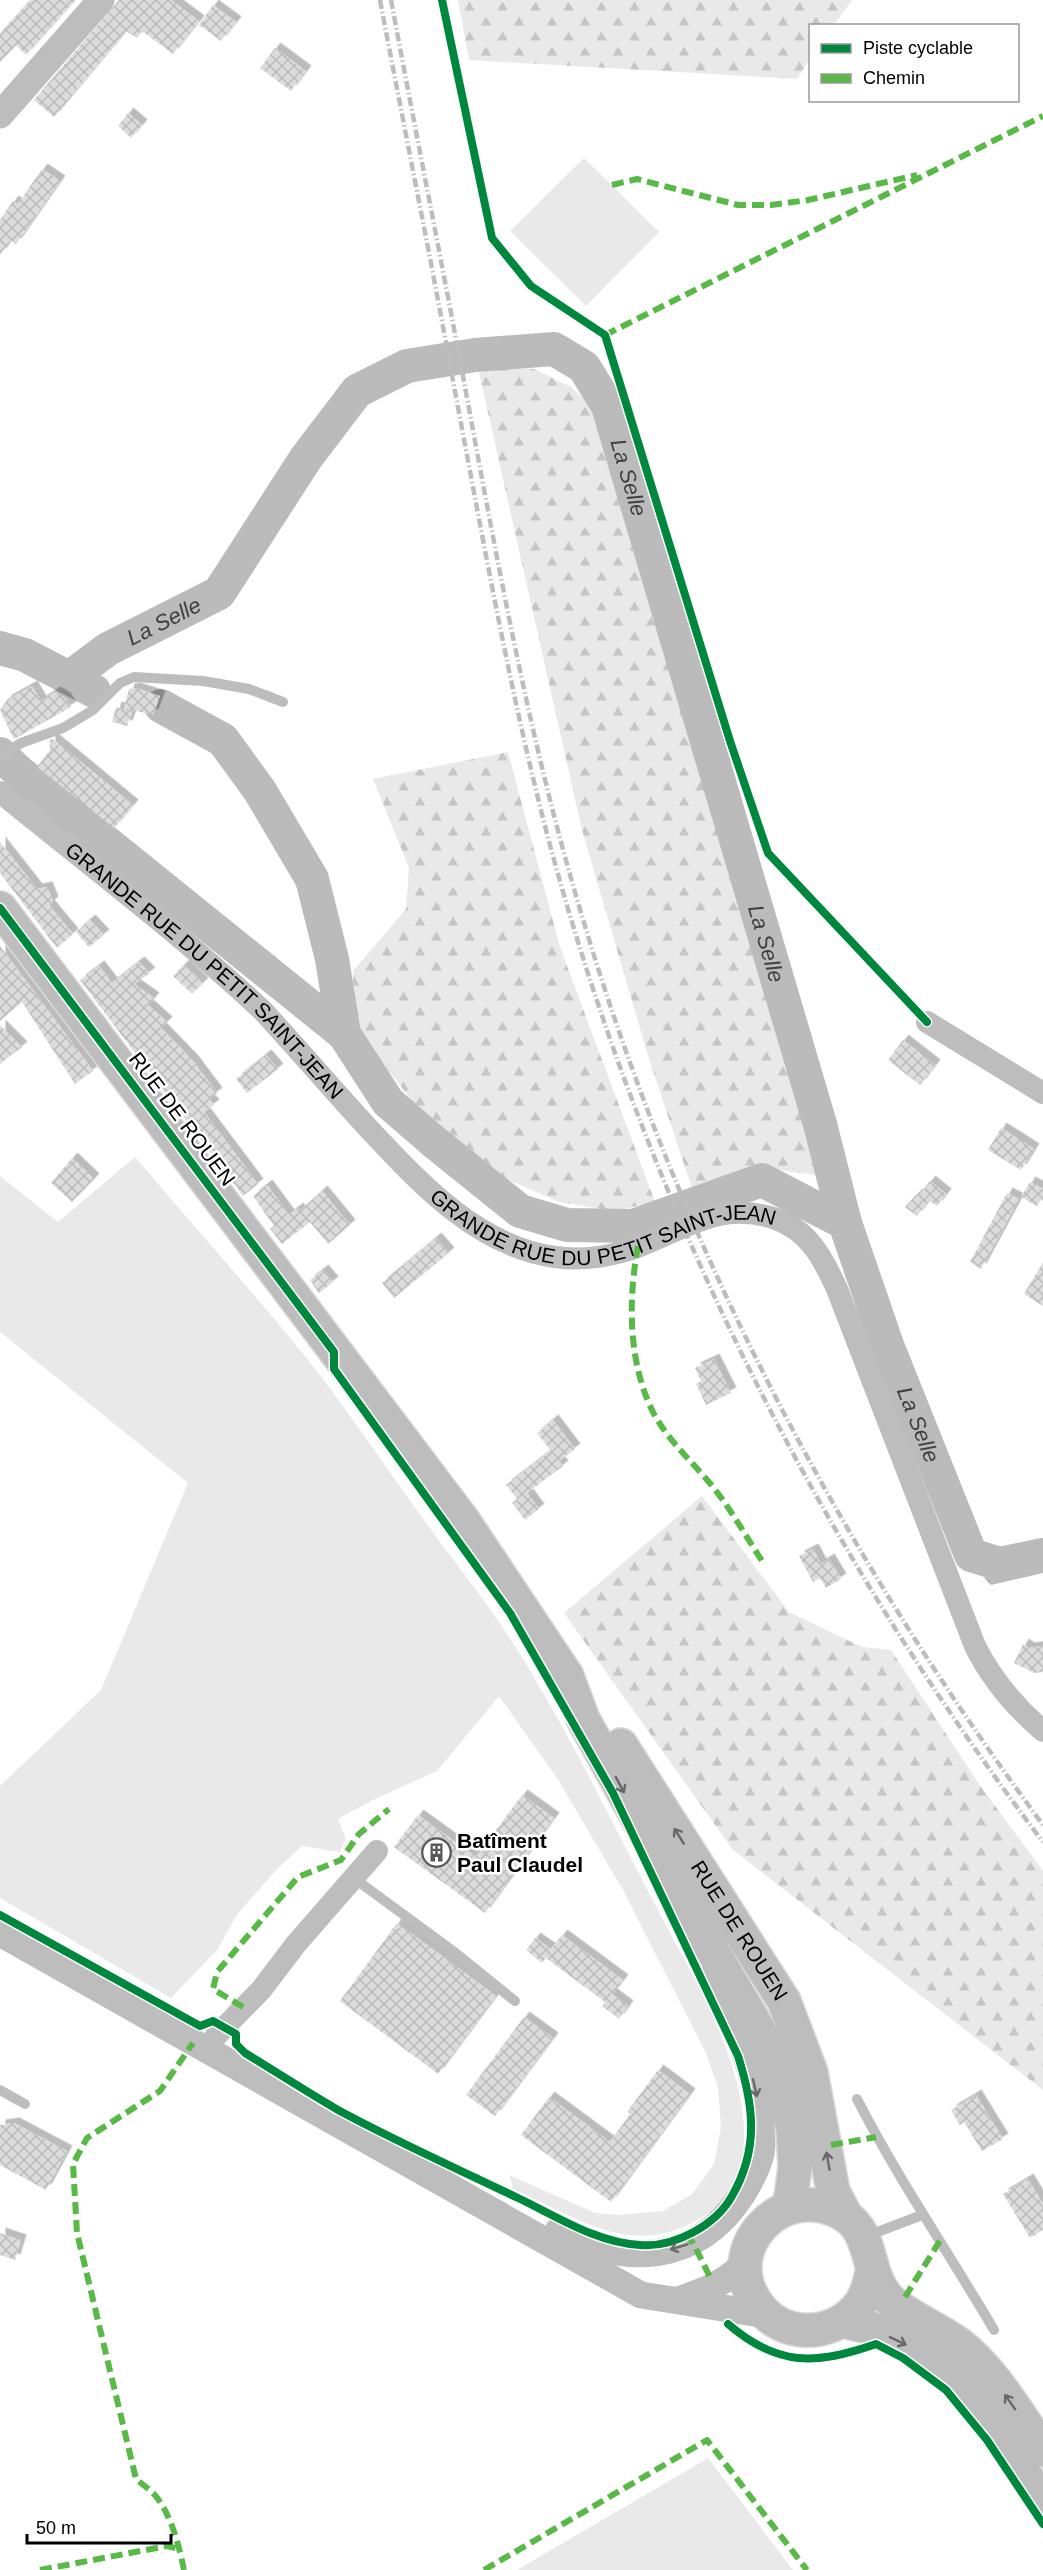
<svg xmlns="http://www.w3.org/2000/svg" width="1043" height="2570" font-family="Helvetica,sans-serif">
<defs>
<pattern id="forest-firs" width="22" height="20" patternUnits="userSpaceOnUse" patternTransform="scale(1.5)"><rect width="22" height="20" fill="#e9e9e9"/><path d="M5 1l3.5 6h-7zM16 11l3.5 6h-7z" fill="#c6c6c6"/></pattern>
<pattern id="water-ripples" width="26" height="14" patternUnits="userSpaceOnUse" patternTransform="scale(1.5)"><rect width="26" height="14" fill="#bbb"/><path d="M2 4q2-2 4 0t4 0M15 11q2-2 4 0t4 0" fill="none" stroke="#9f9f9f"/></pattern>
<pattern id="building-cross-hatch" width="8" height="8" patternUnits="userSpaceOnUse" patternTransform="scale(1.5)"><rect width="8" height="8" fill="#dcdcdc"/><path d="M0 0l8 8M0 8l8-8" fill="none" stroke="#bbb"/></pattern>
<filter id="shadow"><feDropShadow dx="5.5" dy="-5.5" stdDeviation="0" flood-color="#0004"/></filter>
</defs>
<rect width="100%" height="100%" fill="#fff"/>
<g fill="#e9e9e9">
<path d="M584,158l75,74 -73,74 -76,-75z"/>
<path d="M135,1157c60,71 123,140 181,213 40,52 77,108 116,161 29,40 60,78 86,120 53,85 96,176 143,265 37,70 110,188 73,268 -5,10 -8,16 -17,23 -78,58 -128,16 -204,-18l-4,-14 86,38 24,2 44,-4 29,-17 22,-30 7,-37 -3,-39 -12,-35 -83,-163 -64,-109 -60,-85 -62,75 -64,29 -35,19 8,20 -6,13 -38,-6 -24,22 -40,45 -21,37 -46,48 -171,-100v-112l101,-96 87,-207 -188,-151v-156l58,46z"/>
<path d="M708,2458l85,112h-276z"/>
</g>
<g fill="url(#forest-firs)">
<path d="M458,0h394l-18,25 -24,1v33l-13,20 -328,-19z"/>
<path d="M508,367l26,2 37,18 26,24 224,765 -63,-9 -66,21 -43,-129 -67,-229 -104,-462z"/>
<path d="M508,752l52,195 95,255 -41,9 -55,-9 -59,-26 -88,-75 -58,-76 -1,-54 53,-62 3,-41 -36,-89z"/>
<path d="M702,1496l87,116 73,35 29,3 88,134 64,87v219l-310,-240 -169,-237z"/>
</g>
<path fill="url(#water-ripples)" d="M1043,1559v14l-52,12 -7,-7z"/>
<g fill="none" stroke-linecap="round" stroke-linejoin="round">
<g stroke="#bbb" stroke-width="34">
<path d="M0,648l25,7 69,36"/>
<path id="s1" d="M69,678l39,-29 111,-56 87,-135 51,-67 50,-25 68,-11 79,-6 30,18 24,39 212,718 25,99"/>
<path d="M161,706l62,34 37,51 52,88 20,80 12,75"/>
<path id="s2" d="M0,754l19,18 325,262 44,68 45,39 87,70 47,14 66,1 129,-46 83,43 42,122 84,210 29,9 43,-9"/>
</g>
</g>
<g fill="url(#building-cross-hatch)" filter="url(#shadow)">
<path d="M30,0h45l-49,55 -10,-10 -16,17v-29z"/>
<path d="M119,0h52l28,21 -26,33 -31,-23 -5,7 -11,-7 -72,86 -20,-17z"/>
<path d="M213,5l23,17 -15,19 -22,-16z"/>
<path d="M275,48l31,23 -15,20 -31,-23z"/>
<path d="M128,113l14,12 -11,13 -13,-12z"/>
<path d="M42,169l18,12 -44,63 -5,-4 -11,15v-35l13,-19 5,3z"/>
<path d="M32,686l9,15 14,-9 10,6 6,9 -57,32 -14,-29 7,-10z"/>
<path d="M135,688l25,8 -7,19 -29,-7 5,-19z"/>
<path d="M116,707l16,5 -5,14 -15,-4z"/>
<path d="M53,739l80,66 -19,23 -77,-61 13,-17v-10z"/>
<path d="M0,842l37,47 10,-2 6,15 -4,3 24,29 -16,14 -57,-75z"/>
<path d="M90,920l14,15 -15,12 -13,-15z"/>
<path d="M0,946l93,125 -18,13 -53,-82 -22,19z"/>
<path d="M139,962l11,11 -16,11 20,14 -6,7 19,17 -6,6 32,33 24,32 -8,6 5,6 -10,7 54,72 -15,12 -163,-216 19,-14 13,17z"/>
<path d="M184,965l19,18 -11,11 -19,-18z"/>
<path d="M0,1025l22,22 -22,17z"/>
<path d="M903,1040l32,25 -15,20 -32,-25z"/>
<path d="M266,1055l12,14 -31,24 -11,-14z"/>
<path d="M1001,1128l33,21 -13,21 -33,-20z"/>
<path d="M72,1158l22,21 -22,23 -21,-19z"/>
<path d="M930,1181l16,13 -9,12 -17,-12z"/>
<path d="M1030,1182l13,7v7l-6,10 -16,-9z"/>
<path d="M267,1185l22,30 9,-7 2,3 22,-20 28,34 -22,19 -18,-22 -28,22 -12,-15 4,-3 -21,-30z"/>
<path d="M1007,1193l12,6 -38,70 -11,-7z"/>
<path d="M917,1194l12,7 -12,15 -12,-9z"/>
<path d="M436,1238l13,15 -55,45 -12,-15z"/>
<path d="M1043,1262v44l-19,-12z"/>
<path d="M323,1270l10,12 -14,11 -9,-13z"/>
<path d="M714,1359l17,34 -25,12 -10,-21 5,-3 -6,-13z"/>
<path d="M553,1420l22,29 -16,12 -22,-28z"/>
<path d="M551,1451l12,15 -36,27 12,16 -14,11 -13,-17 5,-4 -11,-14z"/>
<path d="M813,1549l8,15 8,-5 12,20 -15,9 -6,-10 -7,4 -14,-26z"/>
<path d="M1023,1644l6,4 14,-2v26l-9,1 -20,-10z"/>
<path d="M522,1795l32,23 -69,95 -91,-66 24,-32 58,42z"/>
<path d="M397,1923l99,73 -58,78 -98,-73z"/>
<path d="M562,1935l61,45 -11,14 16,12 -9,13 -17,-13 3,-4 -59,-44 -4,5 -16,-13 9,-12 16,11z"/>
<path d="M524,2017l29,21 -58,78 -29,-21z"/>
<path d="M658,2070l32,24 -79,108 -90,-67 28,-38 61,45 20,-28 -3,-2z"/>
<path d="M976,2095l27,44 -21,12 -18,-29 -4,3 -9,-15z"/>
<path d="M14,2123l53,28 -21,39 -46,-25v-40z"/>
<path d="M1028,2179l15,25v26l-13,8 -27,-44z"/>
<path d="M0,2233l21,7 -6,20 -15,-5z"/>
</g>
<g fill="none" stroke-linecap="round" stroke-linejoin="round">
<defs>
<g id="primary">
<path d="M0,908l463,612 104,156 16,43 98,178 77,131 17,35 18,66 2,38 -4,30 -4,11"/>
<path id="s4" d="M621,1745l163,256 27,71 22,119 13,25"/>
<path d="M872,2272c-3,13 -6,27 -16,37 -27,29 -74,29 -98,-4 -42,-56 26,-127 86,-90 30,19 21,56 43,82 15,17 52,32 72,47 35,27 59,70 84,106"/>
<path d="M843,2321c26,5 55,16 78,30 45,28 92,106 122,151"/>
</g>
</defs>
<use href="#primary" stroke="#dbdbdb" stroke-width="36"/>
<g stroke="#bdbdbd" stroke-width="10">
<path d="M0,757l21,-14 42,-15 30,-18 27,-27 14,-6 69,4 46,8 34,13"/>
<path d="M355,1879l98,72 62,50"/>
<path d="M0,2090l25,14"/>
<path d="M857,2099c41,80 92,154 137,231"/>
<path d="M867,2236l55,-21"/>
</g>
<g stroke="#bdbdbd" stroke-width="22">
<path id="s3" d="M0,792c88,72 180,141 263,219 36,39 70,79 106,118 52,55 108,117 186,128 28,4 59,-1 85,-11 46,-18 81,-45 133,-28 35,11 50,40 64,71l138,357c17,34 39,60 68,85"/>
<path d="M927,1022l116,71"/>
<path d="M207,2051l9,-15 45,-46 35,-46 81,-93"/>
</g>
<g stroke="#bdbdbd" stroke-width="27">
<path d="M0,115l101,-115"/>
<path d="M0,1933l641,362 126,20"/>
<path d="M558,2231c68,36 139,33 184,-36 8,-13 20,-34 20,-50 -1,-60 -24,-116 -49,-169"/>
<path d="M678,2300c28,-10 46,-16 67,-37"/>
</g>
<use href="#primary" stroke="#bdbdbd" stroke-width="33"/>
<g stroke="#bdbdbd" stroke-width="4.5" stroke-dasharray="9 3 1.5 3" stroke-linecap="butt">
<path d="M380,0c24,127 50,254 73,381 30,157 57,314 98,468 98,360 267,696 492,993"/>
<path d="M391,0c24,129 50,258 74,387 33,178 65,356 117,529 98,331 256,632 461,909"/>
</g>
<g stroke="#58b947" stroke-width="6" stroke-dasharray="12 6" stroke-linecap="butt">
<path d="M612,185l25,-6 101,26h33l37,-5 109,-25"/>
<path d="M605,335l438,-219"/>
<path d="M638,1246c-10,54 -10,116 15,166 15,29 40,50 60,75 19,24 34,51 51,77"/>
<path d="M243,2007l-30,-18 4,-17 81,-95 43,-17 18,-26 30,-25"/>
<path d="M831,2145l45,-8"/>
<path d="M685,2235l8,8 17,34"/>
<path d="M905,2297l36,-58"/>
<path d="M40,2570l127,-24 12,3"/>
<path d="M184,2570c-5,-24 -13,-57 -30,-76 -5,-5 -12,-10 -18,-15l-59,-246 -4,-69 14,-26 73,-47 33,-48"/>
<path d="M484,2570l223,-130 100,130"/>
</g>
<defs>
<g id="cycleway">
<path d="M442,0l50,238 39,48 74,49 125,406 38,112 159,169"/>
<path d="M0,908l334,444v17l176,244 103,180 125,263c16,50 21,93 -6,140 -16,29 -58,52 -92,49 -43,-2 -84,-29 -122,-47 -60,-29 -121,-56 -180,-88 -31,-18 -62,-38 -93,-57l-9,-9v-10l-23,-13 -13,5 -200,-111"/>
<path d="M728,2324c50,43 88,41 148,20l27,14 43,32 41,50 56,84"/>
</g>
</defs>
<use href="#cycleway" stroke="#fff" stroke-width="11"/>
<use href="#cycleway" stroke="#00873e" stroke-width="8"/>
</g>
<defs><path id="oneway-shaft" d="M-6 0H5M1.5-3L5.5 0L1.5 3" fill="none" stroke-width="1.6" stroke-linecap="round" stroke-linejoin="round" transform="scale(1.5)"/></defs>
<g stroke="#686868">
<use href="#oneway-shaft" transform="translate(620 1785) rotate(62)"/>
<use href="#oneway-shaft" transform="translate(679 1836) rotate(-122)"/>
<use href="#oneway-shaft" transform="translate(755 2088) rotate(77)"/>
<use href="#oneway-shaft" transform="translate(828 2161) rotate(-100)"/>
<use href="#oneway-shaft" transform="translate(679 2247) rotate(163)"/>
<use href="#oneway-shaft" transform="translate(898 2341) rotate(25)"/>
<use href="#oneway-shaft" transform="translate(1010 2402) rotate(-125)"/>
</g>
<defs>
<symbol id="building-ring" viewBox="-11 -11 22 22"><circle r="9.5" fill="#fff" stroke="#595959" stroke-width="1.5"/><path d="M-4-6H4V6H1V3H-1V6H-4ZM-2.5-4.3h1.7v1.8h-1.7ZM.8-4.3h1.7v1.8H.8ZM-2.5-1h1.7V.8h-1.7ZM.8-1h1.7V.8H.8Z" fill="#595959"/></symbol>
</defs>
<g fill-rule="evenodd">
<use href="#building-ring" x="420" y="1836" width="33" height="33"/>
</g>
<g text-anchor="middle" stroke-width="5" stroke-linejoin="round" paint-order="stroke">
<g font-size="21" fill="#000" stroke="#fff">
<text dy="7" stroke="none"><textPath href="#s3" startOffset="272">GRANDE RUE DU PETIT SAINT-JEAN</textPath></text>
<text transform="translate(182 1119) rotate(53)" y="7">RUE DE ROUEN</text>
<text dy="7" stroke="none"><textPath href="#s3" startOffset="776">GRANDE RUE DU PETIT SAINT-JEAN</textPath></text>
<text dy="7" stroke="none"><textPath href="#s4" startOffset="220">RUE DE ROUEN</textPath></text>
</g>
<g font-size="21" font-weight="bold" fill="#000" stroke="#fff" text-anchor="start">
<text x="457" y="1848">Batîment<tspan x="457" dy="24">Paul Claudel</tspan></text>
</g>
<g font-size="22" font-style="italic" fill="#3f3f3f" stroke="#fff">
<text dy="8" stroke="none"><textPath href="#s1" startOffset="777">La Selle</textPath></text>
<text dy="8" stroke="none"><textPath href="#s1" startOffset="111">La Selle</textPath></text>
<text dy="8" stroke="none"><textPath href="#s1" startOffset="1263">La Selle</textPath></text>
<text dy="8" stroke="none"><textPath href="#s2" startOffset="1256">La Selle</textPath></text>
</g>
</g>
<rect x="809" y="24" width="210" height="78" fill="#ffffff" stroke="#999999" stroke-width="1.5"/>
<rect x="821" y="44" width="30" height="9" fill="#00873e" stroke="#999999" stroke-width="1.5"/>
<text x="863" y="54" font-size="18" fill="#000000">Piste cyclable</text>
<rect x="821" y="74" width="30" height="9" fill="#58b947" stroke="#999999" stroke-width="1.5"/>
<text x="863" y="84" font-size="18" fill="#000000">Chemin</text>
<path d="M27 2534v9h144v-9" fill="none" stroke="#000000" stroke-width="3"/>
<text x="36" y="2534" font-size="18" fill="#000000" stroke="#ffffff" stroke-width="4.5" paint-order="stroke">50 m</text>
</svg>
